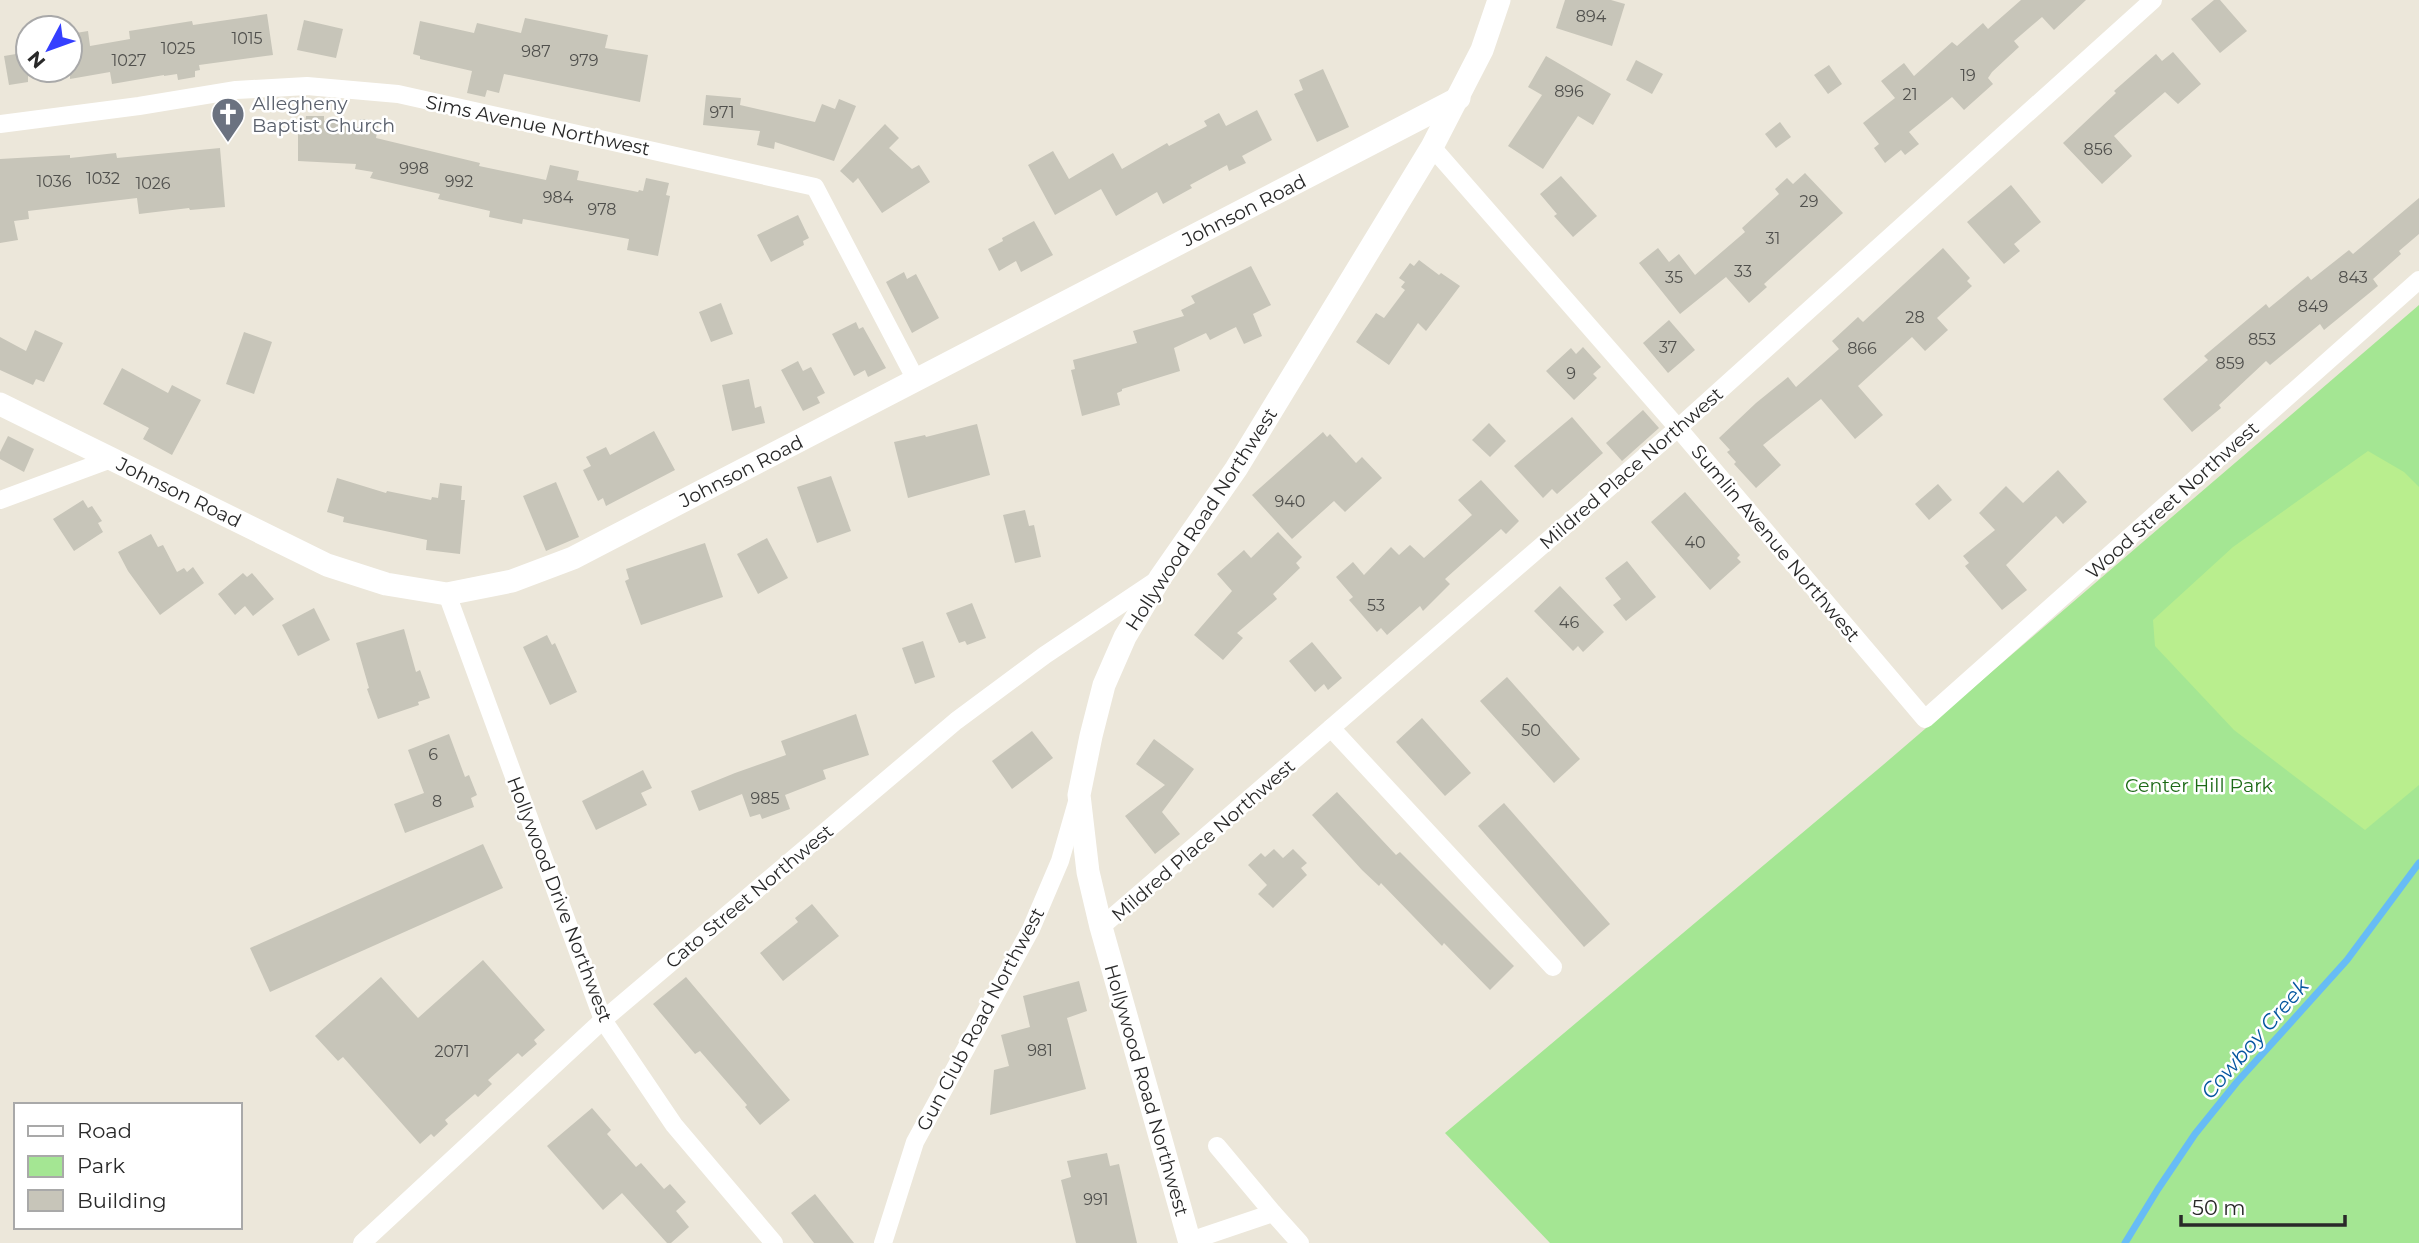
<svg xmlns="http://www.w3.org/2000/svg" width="2419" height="1243" font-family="Montserrat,sans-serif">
<rect width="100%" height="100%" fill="#ece7da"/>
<path fill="#a4e693" d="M2419,305v938h-869l-105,-110 438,-368z"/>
<path fill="#b9ee8e" d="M2368,451l36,21 15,15v298l-54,45 -131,-100 -79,-84 -2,-26 80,-73z"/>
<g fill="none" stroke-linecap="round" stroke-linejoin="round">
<path stroke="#67bcf5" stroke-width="7" d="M2125,1243l33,-54 37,-55 42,-52 110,-122 72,-97"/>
</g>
<g fill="#c7c5b9">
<path d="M1565,0h46l14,4 -13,42 -56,-18z"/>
<path d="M2021,0h65l-32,30 -12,-13 -28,24 5,6 -27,25 -4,6 5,6 -29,26 -12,-13 -43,35 10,12 -14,11 -4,-5 -16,13 -11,-15 5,-4 -16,-21 32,-25 -14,-17 23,-18 10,13 38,-34 5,4 26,-23 5,6z"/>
<path d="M2214,0h6l27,31 -27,22 -29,-34z"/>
<path d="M267,14l6,41 -74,10 1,5 -5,1v6l-17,3 -1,-6 -13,2v-1l-52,9 -2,-12 -40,7v-45l18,-3 2,15 40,-7 -1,-8 63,-10 1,4z"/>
<path d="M525,18l83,17 -3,13 43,7 -8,47 -136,-28 -5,19 -12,-3 -2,7 -18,-4 5,-22 -52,-12v-3l-7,-2 7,-33 54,12 3,-10 44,10z"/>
<path d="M304,20l39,9 -7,29 -39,-8z"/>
<path d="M28,52v30l-19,3 -5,-29z"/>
<path d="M2173,52l28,32 -23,20 -13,-12 -51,44 18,20 -30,28 -39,-41 53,-50 -2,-2 42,-37 6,7z"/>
<path d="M1546,56l65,38 -18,31 -15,-9 -35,53 -35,-23 34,-51 -14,-8z"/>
<path d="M1636,60l27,14 -11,20 -26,-14z"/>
<path d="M1829,65l13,19 -14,10 -14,-19z"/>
<path d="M1323,69l26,58 -32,15 -23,-48 9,-4 -4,-10z"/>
<path d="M706,95l35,3 -1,7 75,17 7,-18 13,5 4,-10 17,7 -22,55 -59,-19 -1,7 -17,-4 3,-14 -57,-6z"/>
<path d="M1257,110l15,30 -30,16 4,7 -17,8 -2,-6 -37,20 2,3 -29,16 -6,-12 -41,24 -15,-27 -46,26 -27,-50 25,-14 16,28 44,-26 9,16 45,-26 2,3 38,-20 -3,-5 15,-8 7,13z"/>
<path d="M306,116h18v5l35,6 1,-8 19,2 -3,17 104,25 -1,3 67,14 4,-15 29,6 -2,9 61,12 1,-2 4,1 3,-13 23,5 -3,12 4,1 -12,60 -31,-6 2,-11 -106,-20 -1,5 -33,-7 1,-6 -52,-12 2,-5 -70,-16 3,-6 -18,-3 1,-5 -58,-3v-37h7z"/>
<path d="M1780,122l11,15 -15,11 -11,-14z"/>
<path d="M885,124l14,14 -10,10 23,21 7,-4 11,17 -48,31 -24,-35 -5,5 -13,-12z"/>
<path d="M220,148l5,59 -35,3 -1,-2 -50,6 -2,-16 -109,13 1,8 -15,2 4,19 -18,3v-84l70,-4v3l46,-5 1,5z"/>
<path d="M1805,173l38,40 -79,71 3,3 -18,16 -23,-26 -46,37 -41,-51 19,-15 11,14 10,-8 16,21 50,-43 -3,-4 37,-34 -4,-5 12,-11 6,6z"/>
<path d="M1561,176l36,40 -24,21 -19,-21 3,-2 -17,-20z"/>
<path d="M2011,185l30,37 -27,22 6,7 -16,13 -37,-42z"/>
<path d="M2419,198v36l-20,17 2,3 -28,25 5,7 -54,44 -4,-6 -50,41 -4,-4 -47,44 2,3 -29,24 -29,-33 45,-39 -4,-4 62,-52 3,4 39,-32 3,4 38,-30 4,4z"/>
<path d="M798,215l11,23 -6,3 1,4 -33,17 -14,-27z"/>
<path d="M1034,221l19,34 -32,17 -5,-11 -17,10 -11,-22 15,-8 -1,-3z"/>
<path d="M1943,248l27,30 -3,3 5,5 -35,32 11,12 -23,21 -13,-14 -54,49 25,29 -28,24 -34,-40 -58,46 18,20 -25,23 -22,-24 2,-2 -9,-10 3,-2 -11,-12 37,-35 32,-26 8,10 43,-38 -7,-8 26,-24 5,5z"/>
<path d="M1419,260l20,15 2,-2 19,13 -34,45 -8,-8 -29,42 -33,-23 20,-29 8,5 21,-28 -4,-3 4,-5 -6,-4 11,-15 4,3z"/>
<path d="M1251,266l20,39 -18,9 9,22 -18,8 -8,-17 -26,13 -4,-7 -32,15 6,23 -58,18v2l-5,2 3,12 -38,11 -11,-46 4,-1 -2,-9 64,-17 -4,-12 51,-15 -3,-6 14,-7 -4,-7z"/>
<path d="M904,272l3,7 9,-5 23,44 -27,15 -26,-51z"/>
<path d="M721,303l12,31 -22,8 -12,-30z"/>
<path d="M1669,320l26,30 -27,23 -25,-30z"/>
<path d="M856,322l3,7 4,-2 23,41 -18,9 -3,-7 -11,6 -22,-42z"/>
<path d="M35,330l28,13 -19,39 -8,-3 -3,6 -33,-15v-33l26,14z"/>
<path d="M244,332l28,10 -18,52 -28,-10z"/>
<path d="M1583,347l18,20 -8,7 4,4 -23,22 -28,-29 25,-23 5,6z"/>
<path d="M798,361l5,10 8,-4 14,26 -8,4 3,6 -17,8 -22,-41z"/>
<path d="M122,368l46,25 4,-8 29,15 -29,55 -29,-16 6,-11 -46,-24z"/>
<path d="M749,379l6,29 6,-2 4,17 -33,8 -10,-46z"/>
<path d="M1643,410l16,18 -37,33 -16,-18z"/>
<path d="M1572,417l31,36 -46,41 -5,-5 -9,9 -29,-32z"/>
<path d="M1489,423l17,18 -16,16 -18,-17z"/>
<path d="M977,424l13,51 -82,23 -14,-56 31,-7 1,2z"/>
<path d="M654,431l21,39 -69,36 -3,-8 -5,3 -15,-31 8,-4 -5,-9 20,-10 4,8z"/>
<path d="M1323,432l4,5 3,-3 26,29 6,-6 20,21 -37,34 -11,-11 -42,38 -40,-44z"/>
<path d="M8,436l26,13 -10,23 -24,-13v-7z"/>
<path d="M2058,470l29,32 -24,22 -7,-8 -50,49 21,25 -25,20 -37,-44 4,-3 -6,-7 32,-26 -16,-17 27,-27 17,17z"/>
<path d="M831,476l20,55 -34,12 -20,-56z"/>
<path d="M337,478l49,15 1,-2 44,9 1,-3 6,1 2,-15 22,3 -1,14h4l-5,54 -34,-4 1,-10 -84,-18 1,-5 -17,-5z"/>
<path d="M1481,480l38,41 -13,13 -5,-5 -56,50 5,5 -27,27 -3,-5 -33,29 -6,-7 -4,4 -28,-32 4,-3 -17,-20 17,-15 11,13 27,-28 8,8 11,-10 14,13 48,-43 -14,-15z"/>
<path d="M556,482l23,55 -33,14 -23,-55z"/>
<path d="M1938,484l14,16 -23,20 -14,-16z"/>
<path d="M1685,492l55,63 -3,3 4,4 -31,28 -59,-68z"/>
<path d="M83,500l5,8 4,-2 10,15 -4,2 5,9 -29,19 -21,-32z"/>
<path d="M1025,510l4,16 5,-1 7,32 -26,6 -12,-48z"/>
<path d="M1278,532l24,25 -6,6 4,5 -27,26 4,5 -40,34 6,5 -20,22 -29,-25 38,-44 -15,-17 27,-24 7,8z"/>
<path d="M151,534l7,13 5,-2 14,27 7,-4 3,4 6,-5 11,16 -44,32 -32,-44 -10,-19z"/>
<path d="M767,538l21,40 -30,16 -21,-40z"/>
<path d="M705,543l18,54 -82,28 -16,-44 4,-2 -3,-10z"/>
<path d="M1627,561l29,36 -30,24 -13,-16 8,-6 -16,-21z"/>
<path d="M243,573l4,4 5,-4 22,26 -21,17 -8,-10 -10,9 -17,-21z"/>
<path d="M1560,586l44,46 -21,20 -5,-6 -5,5 -39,-40z"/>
<path d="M972,603l14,35 -19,7 -2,-4 -6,2 -13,-30z"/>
<path d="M314,608l16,32 -32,16 -16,-31z"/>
<path d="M404,629l12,43 4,-2 10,28 -12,4 1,3 -41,14 -11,-30 2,-1 -13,-45z"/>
<path d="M547,635l5,10 3,-2 22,49 -27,13 -27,-58z"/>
<path d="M923,641l12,36 -20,7 -13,-36z"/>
<path d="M1312,642l30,36 -14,12 -4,-6 -9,8 -26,-31z"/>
<path d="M1507,677l73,82 -26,24 -74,-82z"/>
<path d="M856,714l13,41 -46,15 3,9 -41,16 5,14 -28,10 -2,-5 -10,3 -8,-23 -43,17 -8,-20 44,-18 51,-18 -5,-14z"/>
<path d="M1422,718l49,55 -26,23 -49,-54z"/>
<path d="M1032,731l21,27 -41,31 -20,-28z"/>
<path d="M449,734l16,43 4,-2 8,20 -6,3 3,9 -69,26 -11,-29 30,-11 -16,-43z"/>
<path d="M1154,739l40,30 -32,43 18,22 -25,20 -30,-38 40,-31 -29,-21z"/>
<path d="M643,770l9,18 -11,5 6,12 -51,25 -14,-29z"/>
<path d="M1337,792l59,63 4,-3 114,114 -24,24 -46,-47 -2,3 -61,-63 -2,3 -17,-16 -50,-55z"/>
<path d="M1504,803l106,121 -26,23 -106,-121z"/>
<path d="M483,844l20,44 -233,104 -20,-44z"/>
<path d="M1274,849l9,9 10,-9 14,14 -6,5 6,7 -34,33 -15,-14 9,-9 -19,-20 13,-12 4,4z"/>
<path d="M812,904l27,32 -56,45 -23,-28 38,-31 -3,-4z"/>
<path d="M483,960l62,70 -11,10 3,4 -15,13 -4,-4 -30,27 4,4 -14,13 -3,-3 -30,26 3,4 -14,13 -3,-3 -11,10 -77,-87 -5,4 -23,-25 66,-59 37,41z"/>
<path d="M686,977l104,123 -30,25 -15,-18 2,-2 -47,-54 -5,3 -42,-50z"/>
<path d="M1079,981l8,30 -20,7 19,71 -96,26 4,-45 15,-4 -8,-31 29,-8 -7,-31z"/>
<path d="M592,1108l19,22 -4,4 29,33 5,-4 23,26 6,-5 16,18 -10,9 13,16 -18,16h-4l-45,-50 -19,17 -56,-64z"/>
<path d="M1107,1153l3,13 9,-2 18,79h-61l-15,-63 10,-3 -4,-16z"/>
<path d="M815,1194l39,49h-40l-23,-30z"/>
</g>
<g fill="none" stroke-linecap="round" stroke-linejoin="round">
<g stroke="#fff" stroke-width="18">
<path d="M0,124l139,-18 97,-16 71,-4 91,8 417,93 101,193"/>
<path d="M1432,147l246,281 247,291 494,-439"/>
<path d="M0,500l111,-41"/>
<path d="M447,594l156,426 71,105 100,118"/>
<path d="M1331,728l222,239"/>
<path d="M1101,927l577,-499 475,-428"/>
<path d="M1217,1146l56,67"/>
<path d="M1190,1241l83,-28 27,30"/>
<path d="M362,1243l241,-223 353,-299 89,-66 112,-75"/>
<path d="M883,1243l32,-101 116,-213 29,-68 17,-59"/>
</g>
<g stroke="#fff" stroke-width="23">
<path d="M0,404l327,161 59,19 61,10 65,-13 61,-23 886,-460"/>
<path d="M1190,1243l-89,-316 -13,-55 -9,-77 12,-59 13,-51 21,-48 35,-59 76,-109 196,-322 50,-97 17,-50"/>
</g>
</g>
<defs>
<symbol id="church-pin" viewBox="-11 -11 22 30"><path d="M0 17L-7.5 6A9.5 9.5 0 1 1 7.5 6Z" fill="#6b7280" stroke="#fff"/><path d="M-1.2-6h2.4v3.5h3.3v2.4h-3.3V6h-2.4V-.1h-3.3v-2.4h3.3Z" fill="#fff"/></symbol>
</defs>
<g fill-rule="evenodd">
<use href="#church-pin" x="209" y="95" width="38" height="52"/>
</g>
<g text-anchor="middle" stroke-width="5" stroke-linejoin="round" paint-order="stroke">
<g font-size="16" fill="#50504d">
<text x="1591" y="22">894</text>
<text x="247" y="44">1015</text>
<text x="178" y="54">1025</text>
<text x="536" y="57">987</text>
<text x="129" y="66">1027</text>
<text x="584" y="66">979</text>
<text x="1968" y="81">19</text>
<text x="1569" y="97">896</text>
<text x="1910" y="100">21</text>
<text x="722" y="118">971</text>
<text x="2098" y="155">856</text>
<text x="414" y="174">998</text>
<text x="103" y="184">1032</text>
<text x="54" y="187">1036</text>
<text x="459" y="187">992</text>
<text x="153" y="189">1026</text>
<text x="558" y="203">984</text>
<text x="1809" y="207">29</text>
<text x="602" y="215">978</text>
<text x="1773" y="244">31</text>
<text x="1743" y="277">33</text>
<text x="1674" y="283">35</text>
<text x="2353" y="283">843</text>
<text x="2313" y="312">849</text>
<text x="1915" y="323">28</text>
<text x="2262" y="345">853</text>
<text x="1668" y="353">37</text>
<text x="1862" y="354">866</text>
<text x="2230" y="369">859</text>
<text x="1571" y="379">9</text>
<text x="1290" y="507">940</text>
<text x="1695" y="548">40</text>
<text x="1376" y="611">53</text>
<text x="1569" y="628">46</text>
<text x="1531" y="736">50</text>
<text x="433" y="760">6</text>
<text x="765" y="804">985</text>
<text x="437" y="807">8</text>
<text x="1040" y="1056">981</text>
<text x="452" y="1057">2071</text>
<text x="1096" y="1205">991</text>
</g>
<g font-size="19" fill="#5b616d" stroke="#fff" text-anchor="start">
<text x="252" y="110">Allegheny<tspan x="252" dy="22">Baptist Church</tspan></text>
</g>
<g font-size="19" fill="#292929" stroke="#fff">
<text transform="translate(538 125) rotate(12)" y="7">Sims Avenue Northwest</text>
<text transform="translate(1244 210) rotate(-27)" y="7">Johnson Road</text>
<text transform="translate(1631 468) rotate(-41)" y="7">Mildred Place Northwest</text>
<text transform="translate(741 471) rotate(-27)" y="7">Johnson Road</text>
<text transform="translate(179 492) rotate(26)" y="7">Johnson Road</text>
<text transform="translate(2172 500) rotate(-42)" y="7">Wood Street Northwest</text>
<text transform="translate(1201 519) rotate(-57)" y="7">Hollywood Road Northwest</text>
<text transform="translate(1776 543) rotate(50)" y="7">Sumlin Avenue Northwest</text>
<text transform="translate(1203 840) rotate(-41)" y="7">Mildred Place Northwest</text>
<text transform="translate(749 896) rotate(-40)" y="7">Cato Street Northwest</text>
<text transform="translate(560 899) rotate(69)" y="7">Hollywood Drive Northwest</text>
<text transform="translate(980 1019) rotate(-62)" y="7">Gun Club Road Northwest</text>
<text transform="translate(1147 1090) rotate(74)" y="7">Hollywood Road Northwest</text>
</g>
<g font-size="19" fill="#1c6a16" stroke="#fff">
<text x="2199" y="792">Center Hill Park</text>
</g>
<g font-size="21" font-style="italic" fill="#0657a0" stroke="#fff">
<text transform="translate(2255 1039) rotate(-49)" y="7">Cowboy Creek</text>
</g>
</g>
<rect x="14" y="1103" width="228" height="126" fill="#ffffff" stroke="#a9a9a9" stroke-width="2"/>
<rect x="28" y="1126" width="35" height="10" fill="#ffffff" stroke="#a9a9a9" stroke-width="2"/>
<text x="77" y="1138" font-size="21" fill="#292929">Road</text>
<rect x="28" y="1156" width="35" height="21" fill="#a4e693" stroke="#a9a9a9" stroke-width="2"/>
<text x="77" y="1173" font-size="21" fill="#292929">Park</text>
<rect x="28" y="1190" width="35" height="21" fill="#c7c5b9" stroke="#a9a9a9" stroke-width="2"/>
<text x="77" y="1208" font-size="21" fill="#292929">Building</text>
<g transform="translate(49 49) rotate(229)"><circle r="33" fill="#ffffff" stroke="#a9a9a9" stroke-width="2"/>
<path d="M0-5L12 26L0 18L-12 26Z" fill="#353fff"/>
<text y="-10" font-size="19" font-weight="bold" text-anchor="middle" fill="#292929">N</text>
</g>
<path d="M2181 1215v10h164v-10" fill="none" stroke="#292929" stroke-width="3.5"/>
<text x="2192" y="1215" font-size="21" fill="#292929" stroke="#ffffff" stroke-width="5" paint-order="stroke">50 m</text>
</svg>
